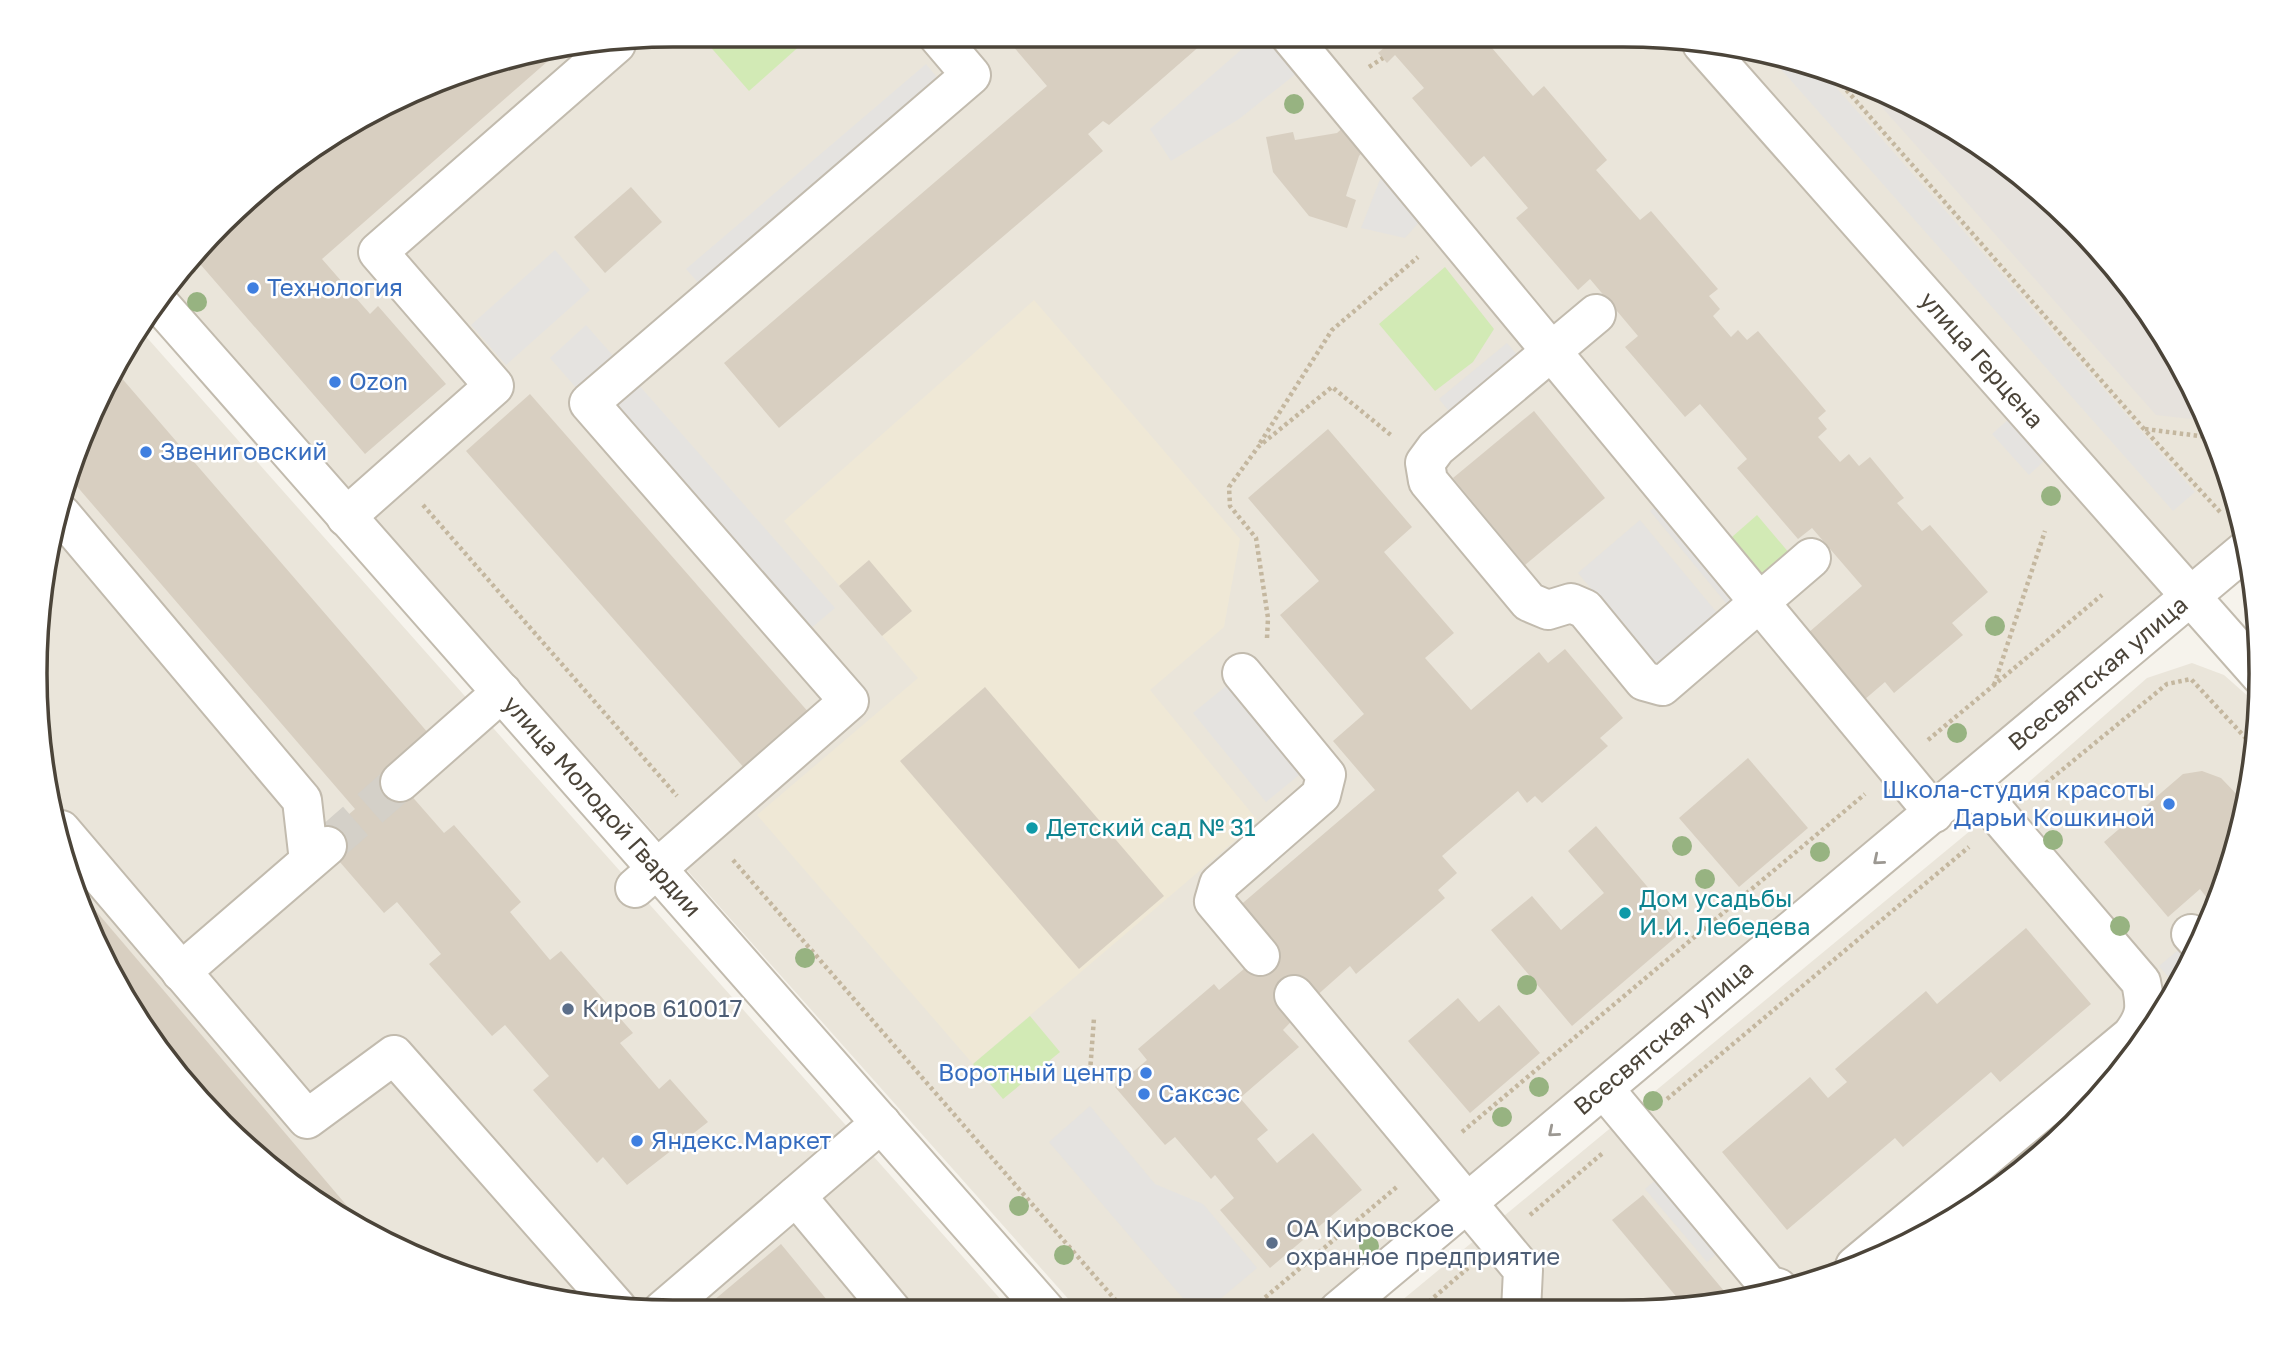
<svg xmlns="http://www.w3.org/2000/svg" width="2296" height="1347" font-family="'Golos Text',sans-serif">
<rect width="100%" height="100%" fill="#f6f3ec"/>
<g fill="#eae5da">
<path d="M674,35l991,1 163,33 150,74 96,79 80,97 59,111 32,107 -919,774h-247l-912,-1026 118,-118 184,-98z"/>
<path d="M142,332l493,556 376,423h-380l-163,-33 -150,-74 -151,-142 -98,-183 -34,-205 34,-205z"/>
<path d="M2192,663l32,12 34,30 -9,93 -37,120 -59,111 -109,124 -103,74 -114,51 -162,33h-276l633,-523 125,-110z"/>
</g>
<path fill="#e6e2dd" d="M1863,86l115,57 96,79 80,97 54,102 -52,-6z"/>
<path fill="#efe8d6" d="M1034,300l206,239 -16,88 -74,63 108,131 -285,243 -216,-249 161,-137 -134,-157z"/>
<g fill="#d2eab5">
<path d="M700,35h112l-63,56z"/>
<path d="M1445,267l49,62 -21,33 -38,29 -56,-67z"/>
<path d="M1757,515l33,39 -33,29 -33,-39z"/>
<path d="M1030,1016l30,36 -57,47 -30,-35z"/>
</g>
<g fill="#e5e3e0">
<path d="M1257,36h9l31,37 -58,46 -68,42 -21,-32z"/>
<path d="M1771,58l47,9 377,425 -22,19z"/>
<path d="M926,64l24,29 -239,204 -25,-28z"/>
<path d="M1386,164l42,48 -23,26 -44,-10z"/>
<path d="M555,250l35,40 -84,75 -35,-40z"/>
<path d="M586,325l249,283 -38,32 -247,-282z"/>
<path d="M1507,343l18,21 -68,57 -18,-22z"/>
<path d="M2022,407l37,40 -30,28 -37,-41z"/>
<path d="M1665,499l85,102 -15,13 -85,-103z"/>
<path d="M1640,520l83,100 -62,52 -83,-99z"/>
<path d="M1242,673l73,89 -49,40 -73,-89z"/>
<path d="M2188,942l7,8 -19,36 -17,-20z"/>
<path d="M1090,1106l65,78 48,20 54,64 -51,43h-12l-145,-169z"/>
<path d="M1670,1168l61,74 -24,20 -62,-73z"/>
</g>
<g fill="#d8cfc1">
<path d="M1023,35l183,1 -4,8 -93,81 -6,-4 -15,13 15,17 -324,277 -55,-65 323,-277 -35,-41z"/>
<path d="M1379,36h122l2,3 -11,9 41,48 11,-10 63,74 -11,10 44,50 11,-9 67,78 -9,7 11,13 -7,7 18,21 7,-7 9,10 11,-9 68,80 -8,7 9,11 -9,8 22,25 9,-8 10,12 11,-9 34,41 -7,5 25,28 8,-6 58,67 -36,31 11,12 -69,58 -9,-11 -28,24 -57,-66 62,-54 -50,-58 -14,11 -61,-71 10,-9 -47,-55 -15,13 -60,-70 13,-11 -48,-57 -12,11 -62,-72 12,-10 -44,-52 -13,11 -59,-69 12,-10 -29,-33 -8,8 -9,-10 9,-8z"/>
<path d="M556,54l-234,205 48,55 8,-8 68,78 -81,70 -171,-197 91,-90 184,-98z"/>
<path d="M1345,126l20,23 -6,7 -13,40 10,4 -9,28 -38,-12 -36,-44 -7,-35 27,-5 2,8 42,-7z"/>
<path d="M631,187l31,35 -57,51 -31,-36z"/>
<path d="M119,375l310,359 -41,35 56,64 10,-8 67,77 -11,10 40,48 11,-9 72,82 -13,10 39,46 11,-10 38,43 -81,63 -24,-28 -6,6 -64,-73 16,-14 -44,-51 -13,11 -63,-72 12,-10 -44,-52 -13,11 -64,-74 35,-30 -287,-333 1,-7z"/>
<path d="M530,394l280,320 -64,56 -280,-319z"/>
<path d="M1534,411l71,87 -80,67 -72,-87z"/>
<path d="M1328,429l84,98 -28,25 70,81 -29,25 46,52 68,-58 9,11 17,-14 58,69 -23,20 8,8 -66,57 -7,-7 -8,7 -9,-12 -76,65 15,17 -19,17 7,8 -89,76 -6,-8 -36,32 -31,32 16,17 -59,51 28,32 -11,9 20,24 36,-30 49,57 -92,78 -50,-58 14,-12 -19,-23 -4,4 -36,-42 -10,8 -50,-58 32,-27 -9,-11 76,-65 5,6 51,-43 -33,-39 138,-118 -42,-49 31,-27 -84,-99 39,-34 -71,-83z"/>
<path d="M869,560l43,51 -30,25 -43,-50z"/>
<path d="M985,687l179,209 -85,73 -179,-208z"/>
<path d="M1748,758l60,70 -69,59 -60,-69z"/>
<path d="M2202,771l19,7 26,27 -32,103 -15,-19 -32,28 -64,-75 79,-68z"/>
<path d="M1596,826l88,104 -112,96 -81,-96 41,-34 29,34 43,-37 -36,-42z"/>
<path d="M72,884h1l292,343 -47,-23 -151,-142z"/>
<path d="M2026,928l65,76 -91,78 -9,-10 -88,75 -8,-9 -108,92 -65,-78 88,-75 18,21 19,-16 -12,-13 91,-78 11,13z"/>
<path d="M1458,998l21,24 20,-17 41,48 -70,60 -62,-72z"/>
<path d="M1643,1195l87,103 -45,9 -73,-87z"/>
<path d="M781,1244l55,67h-135z"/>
</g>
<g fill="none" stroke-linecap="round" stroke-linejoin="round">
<path stroke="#d4d0c8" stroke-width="38" stroke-dasharray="38 19" stroke-linecap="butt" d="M327,846l73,-64"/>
<defs>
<g id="minor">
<path d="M1290,36l644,777"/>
<path id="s1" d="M1702,44l559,632"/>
<path id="s2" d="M158,302l888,1009"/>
<path d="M1596,314l-160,134 -11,15 3,18 101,121 19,8 23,-7 14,6 59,72 18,5 149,-128"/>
<path d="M61,514l241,286 7,61"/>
<path d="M346,517l148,-131 -116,-134 238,-208"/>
<path d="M1242,673l84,102 -5,20 -102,89 -5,17 46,55"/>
<path d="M400,782l102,-90"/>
<path d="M61,830l246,289 87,-64 223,253"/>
<path d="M635,888l214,-187 -260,-298 382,-328 -34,-40"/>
<path d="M2191,934l8,9"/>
<path d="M181,972l146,-126"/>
<path d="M1294,995l229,275 -2,41"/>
<path d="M1604,1089l164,196 10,3"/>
<path d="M796,1196l96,115"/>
<path d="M1855,1266l276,-230c16,-20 15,-30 10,-54l-171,-200"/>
<path d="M662,1311l219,-188"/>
<path id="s3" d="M1338,1311l910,-763"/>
</g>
</defs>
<use href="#minor" stroke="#c2bbae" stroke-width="42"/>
<g stroke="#c4b79f" stroke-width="4.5" stroke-dasharray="3.5 3.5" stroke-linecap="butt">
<path d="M1369,67l14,-9"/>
<path d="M1828,69l316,360 77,84"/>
<path d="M187,265l9,10"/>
<path d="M2145,429l70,9"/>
<path d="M1260,443l72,-113 86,-73"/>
<path d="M423,505l254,291"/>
<path d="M1267,638l1,-20 -12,-80 -26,-32 -1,-19 29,-40 74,-60 60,49"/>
<path d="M1994,685l51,-154"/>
<path d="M1928,740l174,-145"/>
<path d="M2035,792l132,-108 24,-5 63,68"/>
<path d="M733,860l392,451"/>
<path d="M1090,1072l4,-54"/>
<path d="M1667,1099l302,-252"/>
<path d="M1462,1132l403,-338"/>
<path d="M1530,1215l74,-63"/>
<path d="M1249,1311l150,-126"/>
<path d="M1418,1311l50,-43"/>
</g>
<use href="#minor" stroke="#fff" stroke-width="38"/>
</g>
<g fill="#97b381">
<circle cx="1294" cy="104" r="10"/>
<circle cx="197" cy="302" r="10"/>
<circle cx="2051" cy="496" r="10"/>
<circle cx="1995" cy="626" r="10"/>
<circle cx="1957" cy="733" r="10"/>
<circle cx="2053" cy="840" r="10"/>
<circle cx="1682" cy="846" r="10"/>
<circle cx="1820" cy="852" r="10"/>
<circle cx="1705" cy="879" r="10"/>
<circle cx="2120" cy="926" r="10"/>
<circle cx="805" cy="958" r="10"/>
<circle cx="1527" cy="985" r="10"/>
<circle cx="1539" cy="1087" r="10"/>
<circle cx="1653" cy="1101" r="10"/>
<circle cx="1502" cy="1117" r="10"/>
<circle cx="1019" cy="1206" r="10"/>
<circle cx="1369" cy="1246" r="10"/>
<circle cx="1064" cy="1255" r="10"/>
</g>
<defs><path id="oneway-chevron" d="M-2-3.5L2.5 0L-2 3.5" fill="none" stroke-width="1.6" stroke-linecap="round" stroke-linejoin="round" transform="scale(1.75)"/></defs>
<g stroke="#9c9892">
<use href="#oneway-chevron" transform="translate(1878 860) rotate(140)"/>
<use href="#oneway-chevron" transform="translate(1553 1132) rotate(140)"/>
</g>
<g fill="#3f7fe0" stroke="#fff" stroke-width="2.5">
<circle cx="253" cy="288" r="7"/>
<circle cx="335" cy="382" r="7"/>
<circle cx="146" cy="452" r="7"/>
<circle cx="2169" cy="804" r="7"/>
<circle cx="1146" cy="1073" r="7"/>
<circle cx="1144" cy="1094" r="7"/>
<circle cx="637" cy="1141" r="7"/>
</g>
<g fill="#0f9aa8" stroke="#fff" stroke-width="2.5">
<circle cx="1032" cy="828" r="7"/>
<circle cx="1625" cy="913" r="7"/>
</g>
<g fill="#5c6f8a" stroke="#fff" stroke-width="2.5">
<circle cx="568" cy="1009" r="7"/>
<circle cx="1272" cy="1243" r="7"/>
</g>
<g text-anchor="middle" stroke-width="5" stroke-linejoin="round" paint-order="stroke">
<g font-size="24" fill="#366cbe" stroke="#fff" text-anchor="start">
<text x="267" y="296">Технология</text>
<text x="349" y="390">Ozon</text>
<text x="160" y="460">Звениговский</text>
<text x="2155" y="798" text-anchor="end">Школа-студия красоты<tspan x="2155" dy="28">Дарьи Кошкиной</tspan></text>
<text x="1132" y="1081" text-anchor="end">Воротный центр</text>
<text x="1158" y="1102">Саксэс</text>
<text x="651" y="1149">Яндекс.Маркет</text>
</g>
<g font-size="24" fill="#4b4439" stroke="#fff">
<text dy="8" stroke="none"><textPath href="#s1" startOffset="422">улица Герцена</textPath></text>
<text dy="8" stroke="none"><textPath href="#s3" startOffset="992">Всесвятская улица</textPath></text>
<text dy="8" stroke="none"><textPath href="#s2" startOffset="672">улица Молодой Гвардии</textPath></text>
<text dy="8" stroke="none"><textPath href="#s3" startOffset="425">Всесвятская улица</textPath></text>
</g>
<g font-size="24" fill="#0d838f" stroke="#fff" text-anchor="start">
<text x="1046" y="836">Детский сад № 31</text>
<text x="1639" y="907">Дом усадьбы<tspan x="1639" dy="28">И.И. Лебедева</tspan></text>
</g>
<g font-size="24" fill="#4e5e75" stroke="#fff" text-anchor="start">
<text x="582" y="1017">Киров 610017</text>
<text x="1286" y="1237">ОА Кировское<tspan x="1286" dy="28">охранное предприятие</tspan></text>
</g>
</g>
<path d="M0 0H2296V1347H0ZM673 47H1623A626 626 0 0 1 2249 673V674A626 626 0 0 1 1623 1300H673A626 626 0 0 1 47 674V673A626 626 0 0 1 673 47Z" fill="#fff" fill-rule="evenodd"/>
<path fill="none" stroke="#4b4439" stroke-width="3.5" d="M673 47H1623A626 626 0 0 1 2249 673V674A626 626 0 0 1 1623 1300H673A626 626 0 0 1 47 674V673A626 626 0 0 1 673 47Z"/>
</svg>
